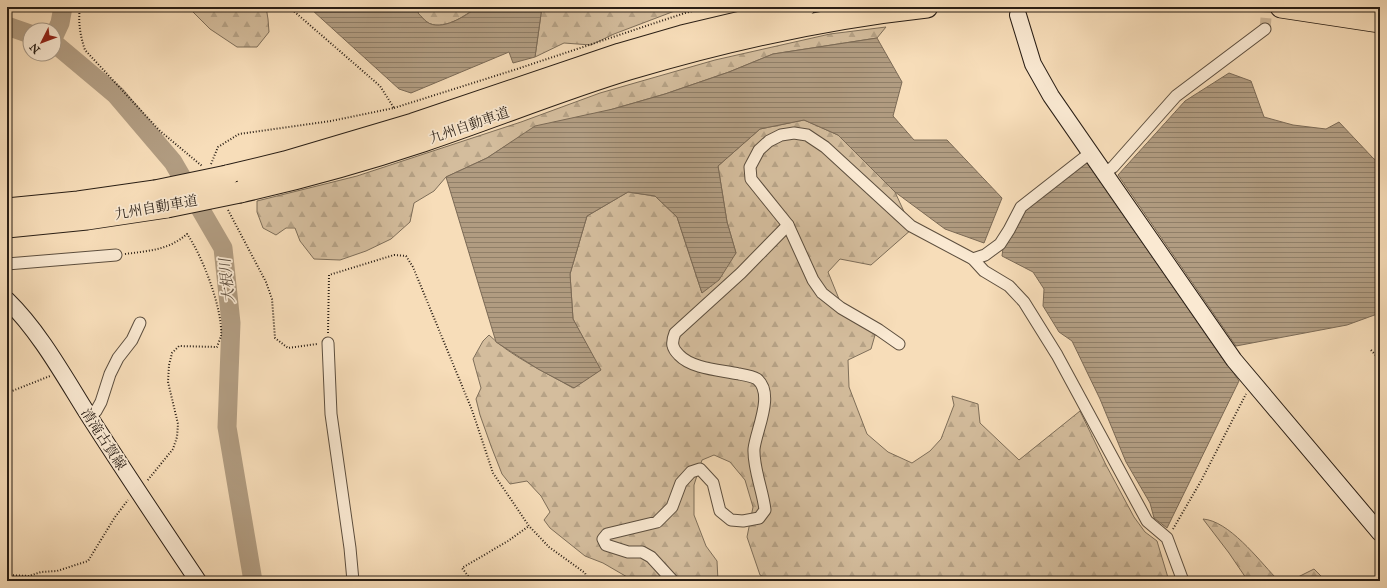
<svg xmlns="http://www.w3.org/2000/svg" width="1387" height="588" font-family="'IM FELL Great Primer','Noto Serif JP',serif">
<defs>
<pattern id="forest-firs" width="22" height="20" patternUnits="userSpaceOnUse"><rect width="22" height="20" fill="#d4bd9d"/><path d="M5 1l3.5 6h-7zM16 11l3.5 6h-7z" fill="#b6a286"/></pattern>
<pattern id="water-rules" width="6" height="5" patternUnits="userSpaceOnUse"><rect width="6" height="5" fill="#b19c81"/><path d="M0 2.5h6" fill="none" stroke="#907f68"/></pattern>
</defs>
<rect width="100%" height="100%" fill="#f7ddb9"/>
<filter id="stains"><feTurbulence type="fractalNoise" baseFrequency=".005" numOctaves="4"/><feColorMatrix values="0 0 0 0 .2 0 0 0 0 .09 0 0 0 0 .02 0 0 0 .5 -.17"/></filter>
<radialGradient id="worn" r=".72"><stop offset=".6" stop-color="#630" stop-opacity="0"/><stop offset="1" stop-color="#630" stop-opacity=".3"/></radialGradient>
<g fill="url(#forest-firs)" stroke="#7e6e59">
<path d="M188,7h78l2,12 1,13 -12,15h-20l-27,-18z"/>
<path d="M421,7h55c-10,9 -35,25 -49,15 -3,-2 -6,-6 -9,-9z"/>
<path d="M542,7h147l-17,5 -58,22 -23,11 -27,-2 -29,14z"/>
<path d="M886,27l-9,11 -104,16 -44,18 -64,22 -52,15 -103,34 -23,15 -41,19 -12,14 -20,12 -4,19 -19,17 -25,12 -26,9 -26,-1 -14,-18 -5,-13h-9l-10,7 -13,-7 -6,-16v-11l100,-25 164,-54 79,-29 115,-33 115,-26z"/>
<path d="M804,120l34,15 57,57 17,37 -41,36 -31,-6 -12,13 11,27 36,36 -4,14 -23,11 1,27 18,47 21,18 24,11 18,-12 11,-12 13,-34 -2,-9 26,8 2,19 39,37 61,-49 26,54 28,52 11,15 12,9 12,40h-397l-12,-6 -13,-38 6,-30 -8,-27 -15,-18 -16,-7 -12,5 -8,25v30l12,31 11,15 1,20h-84l-31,-18 -18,-7 -35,-28 -6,-8 6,-8 -9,-16 -14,-15 -17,3 -8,-10 -11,-28 -11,-31 -4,-16 5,-11 -8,-29 10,-18 6,-6c21,21 58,38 84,53l27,-18 -27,-51 -3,-45 17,-58 41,-24 27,4 22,21 25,76 34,-40 -9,-31 -9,-56 42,-37z"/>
<path d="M1203,519c26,2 55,40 72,58l6,4h-33l-19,-28z"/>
<path d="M1314,569l12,12h-36z"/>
</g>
<g fill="url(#water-rules)" stroke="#7b6a56">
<path d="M311,7h110l-3,6c3,3 6,7 9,9 14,10 39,-6 50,-15h65l-7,50 -22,6 -4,-11 -98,41 -12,-4 -87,-79z"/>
<path d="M877,38l25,44 -9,34 21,24h33l55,58 -18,45 -39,-14 -50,-37 -57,-57 -34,-15 -44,9 -42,37 9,56 9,31 -17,27 -17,13 -25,-76 -22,-21 -27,-4 -41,24 -17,58 3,45 28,51 -27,18 -36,-19 -42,-27 -50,-165 41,-19 48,-32 78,-17 52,-15 64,-22 44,-18z"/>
<path d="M1229,73l22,8 13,36 29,8 33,4 13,-7 34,36 7,6v149l-33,12 -111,21 -118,-171 67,-74z"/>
<path d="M1088,162l151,219 -72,147 -13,-10 -4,-15 -24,-41 -26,-63 -28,-58 -13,-9 -16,-26 1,-17 -11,-17 -31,-16 1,-8 22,-39z"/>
</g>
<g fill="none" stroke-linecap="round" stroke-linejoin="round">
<g stroke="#b19c81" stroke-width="19">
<path d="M7,26l23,8"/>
<path d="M54,36l6,-13 3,-16"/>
<path d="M54,43l62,52 57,67 50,86 8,75 -4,104 26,154"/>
</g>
<path stroke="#ceb798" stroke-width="11" stroke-dasharray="11 5.5" stroke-linecap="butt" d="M1265,29l2,-22"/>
<defs>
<g id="street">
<path d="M1104,173l9,-6 63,-71 89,-67"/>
<path d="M973,259l12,-4 15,-11 9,-14 12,-23 69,-54"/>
<path d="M7,264l109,-9"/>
<path d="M328,343l3,71 19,134 3,33"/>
<path d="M899,344l-20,-14 -38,-22 -19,-15 -9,-13 -25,-55 -37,-46 -1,-12 9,-17 10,-9 12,-6 13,-2 13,2 18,12 86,79 62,33 11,12 25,15 15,16 33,53 90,166 20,17 16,43"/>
<path d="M90,416l6,-5 5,-9 9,-28 8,-16 14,-18 8,-17"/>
<path d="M673,581l-22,-24 -9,-5h-14l-22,-7 -3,-6 4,-5 50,-12 15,-15 9,-24 10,-11 9,-3 13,14 7,28 11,9 12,1 16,-3 6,-8c-2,-19 -12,-42 -11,-61 2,-19 21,-55 3,-70 -5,-3 -12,-4 -18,-5 -18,-4 -47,-5 -60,-19 -7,-7 -8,-12 -4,-22l66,-60 47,-48"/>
</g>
<g id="secondary">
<path d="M1018,15l15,49 18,32 183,264 146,173"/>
<path d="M7,300c33,32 58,78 82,116 36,56 72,110 109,165"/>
</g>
<g id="highway">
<path d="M1281,7l99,15"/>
<path d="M227,176l58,-14 128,-38 207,-70 62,-18 122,-29"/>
<path d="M240,192c62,-14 123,-31 183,-51 69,-23 137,-51 206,-72 97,-29 197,-51 298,-62"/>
<path d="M7,209l71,-7 77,-11"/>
<path d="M7,227l80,-8 80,-12"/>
</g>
</defs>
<use href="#street" stroke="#5c4e3e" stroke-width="13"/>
<use href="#secondary" stroke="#291e15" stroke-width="18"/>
<use href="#highway" stroke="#291e15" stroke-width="23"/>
<g stroke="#291e15" stroke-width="2" stroke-dasharray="1 2" stroke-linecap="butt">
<path d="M7,7l19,2 4,-2"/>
<path d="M80,7c-2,15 0,28 5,43l75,81 42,35"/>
<path d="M394,108l123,-39 168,-56 24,-6"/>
<path d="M211,164l7,-17 21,-13 92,-13 63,-13 -14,-22 -91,-79"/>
<path d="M228,210l38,72 6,17 3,39 13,10 29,-4"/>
<path d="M125,254c23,-3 44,-4 62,-20 15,21 36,75 34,102 -1,3 -3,8 -4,11l-38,-1 -7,7 -3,12 -1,17 10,42 -1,13 -4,12 -26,32"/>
<path d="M328,333l1,-58 65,-20 12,1 7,11 59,143 21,63 36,53 20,21 36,26 3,8"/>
<path d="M1371,350l9,10"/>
<path d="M7,393l43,-17"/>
<path d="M1173,529l28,-48 45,-87"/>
<path d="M7,575l22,1 12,-4 16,-1 31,-10 27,-44 13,-17"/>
<path d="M472,581l-10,-13 46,-27 21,-15"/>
</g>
<use href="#street" stroke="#fae9d2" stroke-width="11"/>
<use href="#secondary" stroke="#fae9d2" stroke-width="16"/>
<use href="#highway" stroke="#f7ddb9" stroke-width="21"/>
<defs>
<g id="highway-bridge">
<path d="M155,191l72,-15"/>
<path d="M167,207l73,-15"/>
</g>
</defs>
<use href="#highway-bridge" stroke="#291e15" stroke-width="23" stroke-linecap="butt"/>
<use href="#highway-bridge" stroke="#f7ddb9" stroke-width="21"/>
</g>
<g text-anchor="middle" stroke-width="3.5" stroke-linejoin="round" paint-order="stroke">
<g font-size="14" fill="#291e15" stroke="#fae9d2">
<text transform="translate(469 125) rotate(-19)" y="5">九州自動車道</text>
<text transform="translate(156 207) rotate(-10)" y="5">九州自動車道</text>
<text transform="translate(104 439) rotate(57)" y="5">清滝古賀線</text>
</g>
<g font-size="15" font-style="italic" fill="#5f5040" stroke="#fae9d2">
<text transform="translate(227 281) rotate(-96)" y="5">大根川</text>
</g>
</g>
<rect width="1387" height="588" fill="none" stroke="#f7ddb9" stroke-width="24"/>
<rect x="8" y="8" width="1371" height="572" fill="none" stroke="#291e15" stroke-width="2"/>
<rect x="12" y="12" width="1363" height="564" fill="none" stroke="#291e15"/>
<g transform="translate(42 42) rotate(228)"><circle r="19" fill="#fae9d2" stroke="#a69886"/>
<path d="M0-3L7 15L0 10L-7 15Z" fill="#8f2418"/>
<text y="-6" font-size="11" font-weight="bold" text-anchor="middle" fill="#291e15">N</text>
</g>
<rect width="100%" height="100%" filter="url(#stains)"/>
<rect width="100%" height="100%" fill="url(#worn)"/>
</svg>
